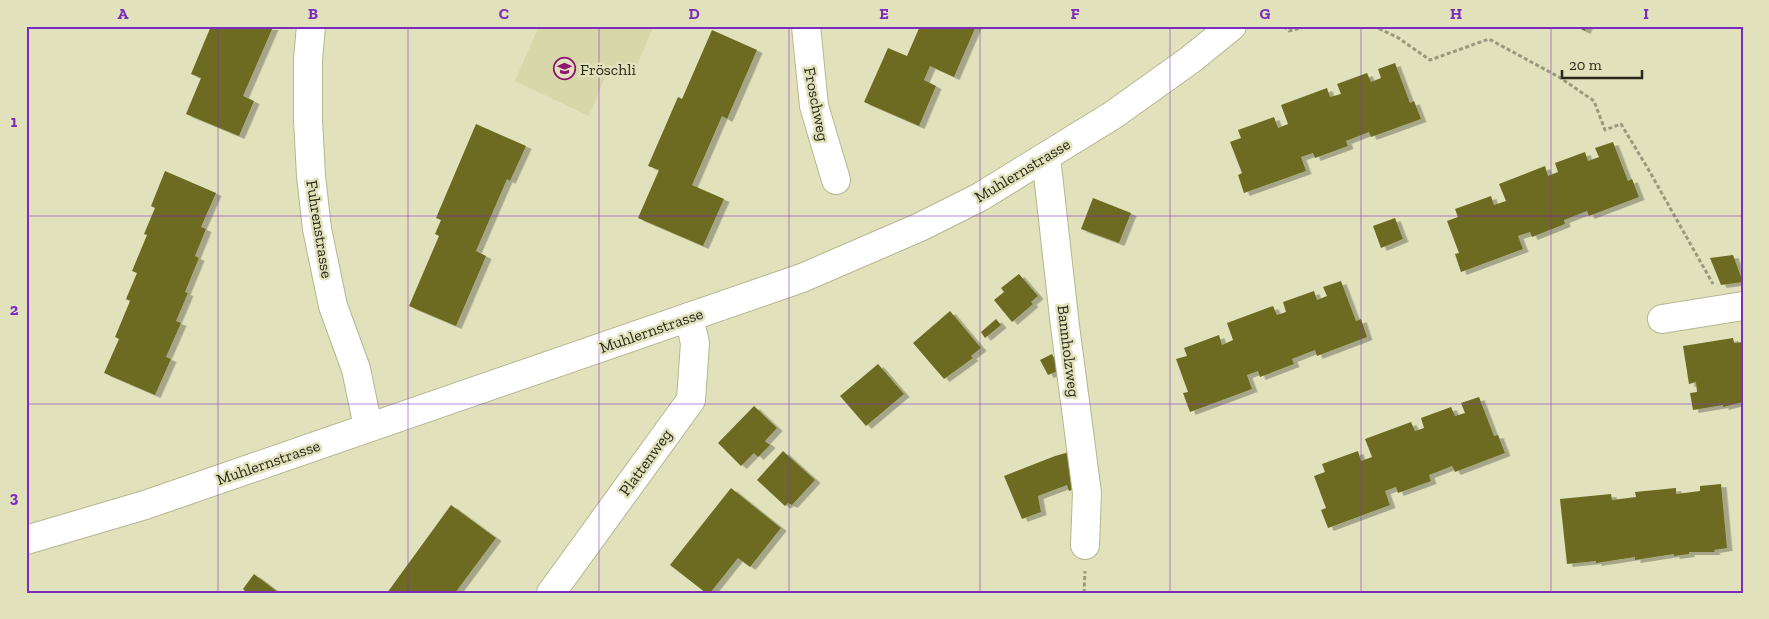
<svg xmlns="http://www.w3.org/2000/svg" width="1769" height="619" font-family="'Zilla Slab',serif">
<defs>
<filter id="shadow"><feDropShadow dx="5.5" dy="3" stdDeviation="0" flood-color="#0004"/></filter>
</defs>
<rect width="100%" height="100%" fill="#e1e1bc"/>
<path fill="#d7d7a9" d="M539,26h115l-21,48 -23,-9 -21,51 -74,-35z"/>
<g fill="#6d6b23" filter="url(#shadow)">
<path d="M211,26l62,1 -30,69 11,5 -15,35 -53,-22 15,-36 -10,-4z"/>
<path d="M920,26h56l-22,51 -24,-11 -6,14 12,6 -17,40 -55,-24 24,-54 19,8z"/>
<path d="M1575,26h12l-2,5z"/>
<path d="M712,30l45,20 -30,69 -5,-3 -30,69 32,14 -21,47 -65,-28 21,-48 -11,-4 30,-69 4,2z"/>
<path d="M1395,63l15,40 4,-2 7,18 -50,18 -2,-5 -23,9 2,5 -33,12 -2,-5 -12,4 5,14 -62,22 -6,-18 4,-2 -12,-31 11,-4 -3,-8 36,-13 4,11 10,-4 -7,-19 46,-17 3,9 11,-3 -4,-10 30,-11 4,9 10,-4 -3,-9z"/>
<path d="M476,124l50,22 -16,35 -3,-2 -31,72 10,5 -30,70 -47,-20 30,-70 -4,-2 6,-14 -5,-2z"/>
<path d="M1613,142l15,39 4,-2 7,18 -50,19 -2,-5 -23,9 1,4 -33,13 -2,-5 -12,4 5,13 -62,23 -6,-18 4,-1 -12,-32 11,-4 -3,-8 36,-13 3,9 12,-4 -7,-17 46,-18 3,10 10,-4 -3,-9 30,-11 3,9 11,-4 -4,-9z"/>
<path d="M165,171l51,22 -15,34 5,2 -11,27 4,2 -14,34 3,1 -12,28 5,2 -15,34 5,2 -16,36 -51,-22 15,-34 -4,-2 15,-36 -4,-2 11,-26 -5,-2 15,-36 -3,-1 11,-26 -4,-2z"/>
<path d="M1093,198l38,15 -12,30 -38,-14z"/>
<path d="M1395,218l8,21 -22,9 -8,-22z"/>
<path d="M1733,255l10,27 -22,3 -11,-27z"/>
<path d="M1019,274l19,22 -7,6 2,2 -21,18 -18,-22 10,-8 -3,-4z"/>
<path d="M1341,281l15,40 5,-2 6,18 -50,19 -2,-6 -23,9 2,5 -34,13 -2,-6 -11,4 5,14 -62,23 -7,-19 5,-1 -12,-33 11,-3 -3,-8 35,-13 3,10 11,-5 -6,-17 46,-17 4,9 9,-3 -3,-10 31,-11 3,9 10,-4 -4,-9z"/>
<path d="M950,311l31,37 -10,8 2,2 -29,21 -31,-36z"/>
<path d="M996,319l5,6 -16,13 -4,-6z"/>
<path d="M1733,338l1,5 9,-1v60l-20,5v-2l-30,5 -3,-17 7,-1 -1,-10 -7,2 -6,-38z"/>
<path d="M1052,354l8,16 -12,5 -8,-15z"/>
<path d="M878,364l26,30 -38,32 -26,-30z"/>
<path d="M1479,397l15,39 4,-1 7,18 -50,19 -3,-6 -10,4 -13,5 2,6 -33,12 -2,-6 -11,4 5,14 -62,23 -7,-18 5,-2 -12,-32 11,-4 -3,-8 36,-13 3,10 11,-4 -7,-18 46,-17 4,9 9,-3 -3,-10 30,-11 4,9 10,-3 -4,-10z"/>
<path d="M754,406l23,22 -12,13 5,4 -12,12 -4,-4 -13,13 -23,-23z"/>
<path d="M783,451l32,29 -23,25 -4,-2 -3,3 -28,-26z"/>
<path d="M1073,451l6,36 -10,4 -2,-6 -29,11 3,16 -19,7 -18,-43 51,-20z"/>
<path d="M1721,484l6,64 -13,2 1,2h-26v2l-15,2v-2l-39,6v-3l-39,6v-2l-29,3 -7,-65 51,-5 1,6 24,-3 -1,-5 41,-4v6l24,-3v-5z"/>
<path d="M731,488l50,40 -31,39 -12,-9 -28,35h-4l-36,-28z"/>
<path d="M451,505l45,33 -41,55h-68z"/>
<path d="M254,574l25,19h-32l-4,-4z"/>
</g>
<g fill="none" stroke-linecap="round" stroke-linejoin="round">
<defs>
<g id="minor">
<path d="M311,26l-3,33v61l3,56 6,53 16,77 23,63 12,58"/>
<path d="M806,26l8,80 22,74"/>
<path d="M1046,157l19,169 22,167 -2,52"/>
<path d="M1662,319l81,-13"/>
<path d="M26,540l119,-35 657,-227 118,-51 60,-30 133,-82 77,-55 42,-34"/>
<path d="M551,593l140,-193 4,-57 -6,-26"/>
</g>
</defs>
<use href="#minor" stroke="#b6b692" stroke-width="30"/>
<g stroke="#99997d" stroke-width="3" stroke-dasharray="4 2.5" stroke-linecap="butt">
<path d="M1284,26l5,5 19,-5"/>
<path d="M1373,26l24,11 33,23 59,-21 70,38 35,24 11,29 16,-6 26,43 66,117"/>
<path d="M1084,593l1,-22"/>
</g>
<use href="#minor" stroke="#fff" stroke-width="28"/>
</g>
<path fill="none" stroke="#7b2cbf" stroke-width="1" stroke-opacity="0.55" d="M218,26v567M408,26v567M599,26v567M789,26v567M980,26v567M1170,26v567M1361,26v567M1551,26v567M26,216h1717M26,404h1717"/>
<defs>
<symbol id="school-ring" viewBox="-11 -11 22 22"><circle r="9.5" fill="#e1e1bc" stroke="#911572" stroke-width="1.5"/><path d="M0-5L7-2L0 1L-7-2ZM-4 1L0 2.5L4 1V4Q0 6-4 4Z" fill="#911572"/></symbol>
</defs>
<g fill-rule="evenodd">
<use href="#school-ring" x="552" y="56" width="25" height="25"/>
</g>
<g text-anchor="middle" stroke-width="5" stroke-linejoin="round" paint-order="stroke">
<g font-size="16" fill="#28281a" stroke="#e1e1bc" text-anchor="start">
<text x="580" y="75">Fröschli</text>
</g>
<g font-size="16" fill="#28281a" stroke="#e1e1bc">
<text transform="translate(817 104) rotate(79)" y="6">Froschweg</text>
<text transform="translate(1022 170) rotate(-31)" y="6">Muhlernstrasse</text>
<text transform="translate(320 229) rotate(81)" y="6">Fuhrenstrasse</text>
<text transform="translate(651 330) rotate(-19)" y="6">Muhlernstrasse</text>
<text transform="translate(1069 351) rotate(83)" y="6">Bannholzweg</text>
<text transform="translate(268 462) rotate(-19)" y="6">Muhlernstrasse</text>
<text transform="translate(645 462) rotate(-54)" y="6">Plattenweg</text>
</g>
</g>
<rect width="1769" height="619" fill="none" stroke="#e1e1bc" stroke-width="55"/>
<path d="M1562 70v8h80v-8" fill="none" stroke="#28281a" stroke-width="2.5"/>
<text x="1569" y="70" font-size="15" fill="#28281a" stroke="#e1e1bc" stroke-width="4" paint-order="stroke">20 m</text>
<rect x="28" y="28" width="1714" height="564" fill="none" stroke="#7b2cbf" stroke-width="2"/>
<g font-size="16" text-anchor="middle" font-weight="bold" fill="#7b2cbf">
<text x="123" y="19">A</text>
<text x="313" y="19">B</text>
<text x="504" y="19">C</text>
<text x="694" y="19">D</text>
<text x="884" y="19">E</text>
<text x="1075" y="19">F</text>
<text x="1265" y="19">G</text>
<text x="1456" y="19">H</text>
<text x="1646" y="19">I</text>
<text x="14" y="127">1</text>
<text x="14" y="315">2</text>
<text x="14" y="503">3</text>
</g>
</svg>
